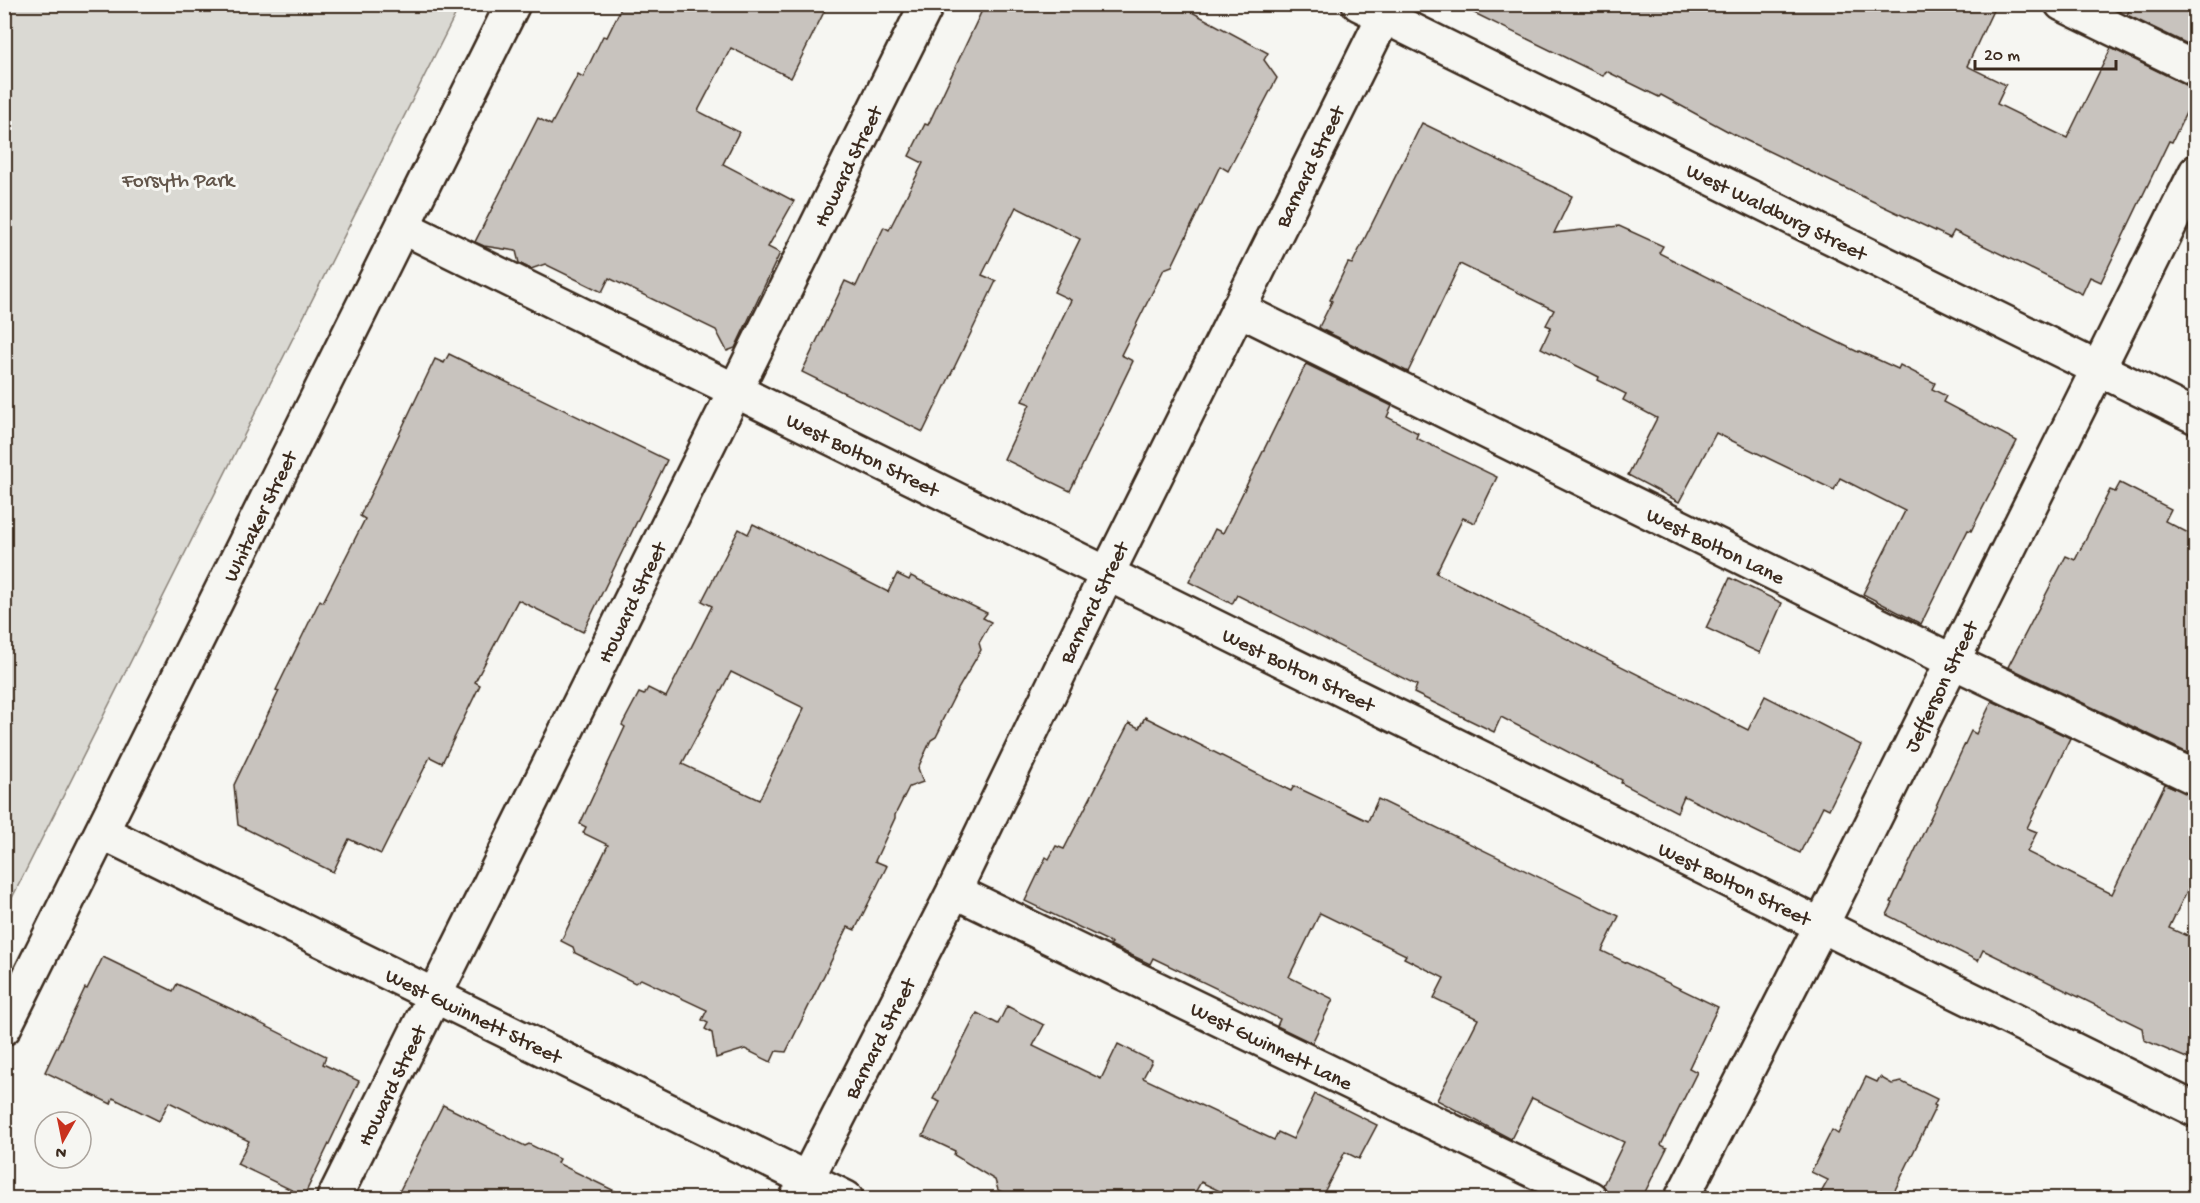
<svg xmlns="http://www.w3.org/2000/svg" width="2200" height="1203" font-family="'Gochi Hand',sans-serif">
<rect width="100%" height="100%" fill="#f6f6f2"/>
<filter id="ink" filterUnits="userSpaceOnUse"><feTurbulence type="fractalNoise" baseFrequency=".0167" numOctaves="2"/><feDisplacementMap in="SourceGraphic" scale="12" xChannelSelector="R" yChannelSelector="G"/><feConvolveMatrix kernelMatrix="1 2 1 2 8 2 1 2 1" color-interpolation-filters="sRGB"/></filter>
<g filter="url(#ink)">
<path fill="#dad9d3" stroke="#8a8278" stroke-width="1.5" d="M5,4l455,1 -455,907 -1,-907z"/>
<g fill="#c8c3be" stroke="#3b2a1e" stroke-width="1.5" fill-rule="evenodd">
<path d="M623,4h205l-37,74 -60,-30 -33,63 41,21 -16,32 71,37 -26,46 12,6 -45,95 -8,3 -11,-21 -107,-52 -7,14 -57,-28 -14,5 -12,-6 -3,-12 -32,-5 -9,-4 63,-124 13,7 27,-51 5,3 20,-41 4,1z"/>
<path d="M985,4h192l91,49 -4,7 13,18 -49,93 -8,-5 -48,100 -8,3 -43,86 12,6 -63,130 -66,-32 26,-55 -8,-3 49,-101 -17,-8 26,-53 -64,-32 -34,68 14,6 -73,151 -121,-60 43,-91 11,5 28,-59 5,3 34,-67 -14,-7 16,-32 3,1z"/>
<path d="M1456,4h540l-29,62 39,19 -9,19 70,34 44,-90 77,38 8,1v5l-24,50 -3,-1 -68,141 -11,-5 -8,17 -128,-63 -4,7 -118,-56 -99,-48 -72,-39 -2,2 -53,-26 -3,5z"/>
<path d="M2132,4h64v44l-69,-33z"/>
<path d="M1422,123l150,73 -18,37 65,-7 44,20 -4,7 131,66 68,33 1,-1 39,18 2,-4 35,18 -3,6 14,7 -3,6 74,39 -46,90 -3,-1 -47,94 -58,-30 42,-83 -65,-33 -6,12 -118,-57 -37,69 -51,-27 29,-57 -34,-18 3,-6 -28,-14 1,-3 -58,-29 10,-21 -5,-2 8,-15 -94,-46 -52,108 -87,-43 -2,-2 13,-26 -2,-1 18,-37 4,1z"/>
<path d="M449,354l218,106 -84,172 -65,-32 -43,82 5,3 -38,78 -12,-6 -49,97 -32,-15 -16,33 -95,-47 -4,-40 45,-94 -3,-1 44,-90 3,2 42,-83 -5,-3 75,-157 9,4z"/>
<path d="M1306,364l86,42 -5,11 31,16 -2,5 81,39 -22,46 -12,-5 -27,55 312,157 17,-34 96,49 -32,64 -6,-3 -23,47 -116,-57 -7,16 -56,-29 1,-3 -121,-63 -7,15 -80,-39 3,-8 -180,-90 -5,9 -43,-22 26,-53 8,4z"/>
<path d="M2120,483l51,26 -6,12 31,16v220l-188,-90 58,-111 9,4 35,-70 5,2z"/>
<path d="M753,524l135,68 9,-18 12,6 2,-4 76,37 -4,5 8,4 -12,21 2,7 -23,39 -17,34v4l-5,10 -5,3 -13,28 5,14 -14,5 -14,28v3l-20,43 12,5 -32,64 -7,-3 -62,125 -10,-1 -5,11 -26,-13 -29,9 -4,-25 -7,-4 3,-6 -6,-3 5,-10 -66,-31 -6,4 -60,-30 -2,-6 -12,-6 47,-96 -25,-12 3,-6 -6,-3 45,-97 -3,-2 17,-32 5,2 4,-7 18,9 46,-91 -10,-5 37,-72 9,5zM731,672l73,36 -45,92 -77,-36z"/>
<path d="M1730,578l52,25 -22,50 -54,-25z"/>
<path d="M1992,701l78,37 -43,90 10,4 -10,20 85,42 53,-110 31,12v76l-27,56 27,12v122l-52,-22 -2,-12 -159,-78 -5,11 -91,-46 6,-12 -2,-1 80,-171 5,3z"/>
<path d="M1145,717l146,74 3,-5 74,35 10,-22 241,117 -17,35 116,56 -29,61 8,4 -36,73 6,3 -25,50h-34l-5,-13 21,-43 -92,-44 -21,41 -74,-39 41,-81 -44,-21 10,-20 -40,-20 2,-3 -86,-42 -31,64 44,22 -21,44 -35,-17 3,-7 -127,-61 -3,6 -40,-19 2,-2 -87,-42 21,-44 3,2 7,-13 8,3 65,-126 10,5z"/>
<path d="M103,957l70,34 4,-7 63,29 86,43 -3,8 36,17 -55,115 -67,-32 12,-23 -80,-39 -10,19 -46,-23 -2,6 -66,-32 40,-84 2,1z"/>
<path d="M1007,1006l37,19 -11,21 68,33 17,-35 34,17 -9,17 131,62 4,-8 15,7 22,-45 62,31 -18,34 -14,-7 -24,46h-87l-33,-16 -9,16h-178l-16,-8 -3,-10 -41,-25 1,-4 -32,-15 17,-34 -7,-3 44,-86 21,11z"/>
<path d="M1866,1077l11,5 3,-5 12,7 10,-2 35,17 -3,6 2,1 -45,92h-73l10,-18 -17,-8 21,-42 6,4z"/>
<path d="M443,1105l82,41 4,-2 30,15 -2,4 72,35h-233z"/>
</g>
<g fill="none" stroke-linecap="round" stroke-linejoin="round">
<defs>
<g id="minor">
<path d="M1359,4l837,413"/>
<path d="M2062,4l134,65"/>
<path d="M403,227l1793,883"/>
<path d="M1238,309l714,352 244,117"/>
<path d="M954,891l636,307"/>
<path d="M334,1198l593,-1194"/>
<path d="M797,1198l157,-307 153,-317 283,-570"/>
<path d="M1682,1198l139,-272 375,-754"/>
</g>
<g id="major">
<path d="M102,832l744,366"/>
<path d="M4,1028l509,-1024"/>
</g>
</defs>
<use href="#minor" stroke="#3b2a1e" stroke-width="38"/>
<use href="#major" stroke="#3b2a1e" stroke-width="38"/>
<use href="#minor" stroke="#f6f6f2" stroke-width="33"/>
<use href="#major" stroke="#f6f6f2" stroke-width="33"/>
</g>
</g>
<g text-anchor="middle" stroke-width="6" stroke-linejoin="round" paint-order="stroke">
<g font-size="21" fill="#3b2a1e" stroke="#f6f6f2">
<text transform="translate(847 166) rotate(-64)" y="7">Howard Street</text>
<text transform="translate(1309 166) rotate(-64)" y="7">Barnard Street</text>
<text transform="translate(1777 211) rotate(26)" y="7">West Waldburg Street</text>
<text transform="translate(863 454) rotate(26)" y="7">West Bolton Street</text>
<text transform="translate(259 516) rotate(-64)" y="7">Whitaker Street</text>
<text transform="translate(1716 545) rotate(26)" y="7">West Bolton Lane</text>
<text transform="translate(631 602) rotate(-64)" y="7">Howard Street</text>
<text transform="translate(1093 602) rotate(-64)" y="7">Barnard Street</text>
<text transform="translate(1299 669) rotate(26)" y="7">West Bolton Street</text>
<text transform="translate(1940 686) rotate(-64)" y="7">Jefferson Street</text>
<text transform="translate(1735 883) rotate(26)" y="7">West Bolton Street</text>
<text transform="translate(474 1015) rotate(26)" y="7">West Gwinnett Street</text>
<text transform="translate(879 1038) rotate(-63)" y="7">Barnard Street</text>
<text transform="translate(1272 1045) rotate(26)" y="7">West Gwinnett Lane</text>
<text transform="translate(391 1085) rotate(-64)" y="7">Howard Street</text>
</g>
<g font-size="21" fill="#63564b" stroke="#f6f6f2">
<text x="178" y="186">Forsyth Park</text>
</g>
</g>
<rect width="2200" height="1203" fill="none" stroke="#f6f6f2" stroke-width="24"/>
<rect x="12" y="12" width="2176" height="1179" fill="none" stroke="#3b2a1e" stroke-width="2" filter="url(#ink)"/>
<g transform="translate(63 1140) rotate(189)"><circle r="28" fill="#f6f6f2" stroke="#aba49d" stroke-width="1.5"/>
<path d="M0-4.5L10 22L0 15L-10 22Z" fill="#c8321e"/>
<text y="-9" font-size="16" font-weight="bold" text-anchor="middle" fill="#3b2a1e">N</text>
</g>
<path d="M1975 60v9h141v-9" fill="none" stroke="#3b2a1e" stroke-width="3"/>
<text x="1984" y="60" font-size="18" fill="#3b2a1e" stroke="#f6f6f2" stroke-width="4.5" paint-order="stroke">20 m</text>
</svg>
